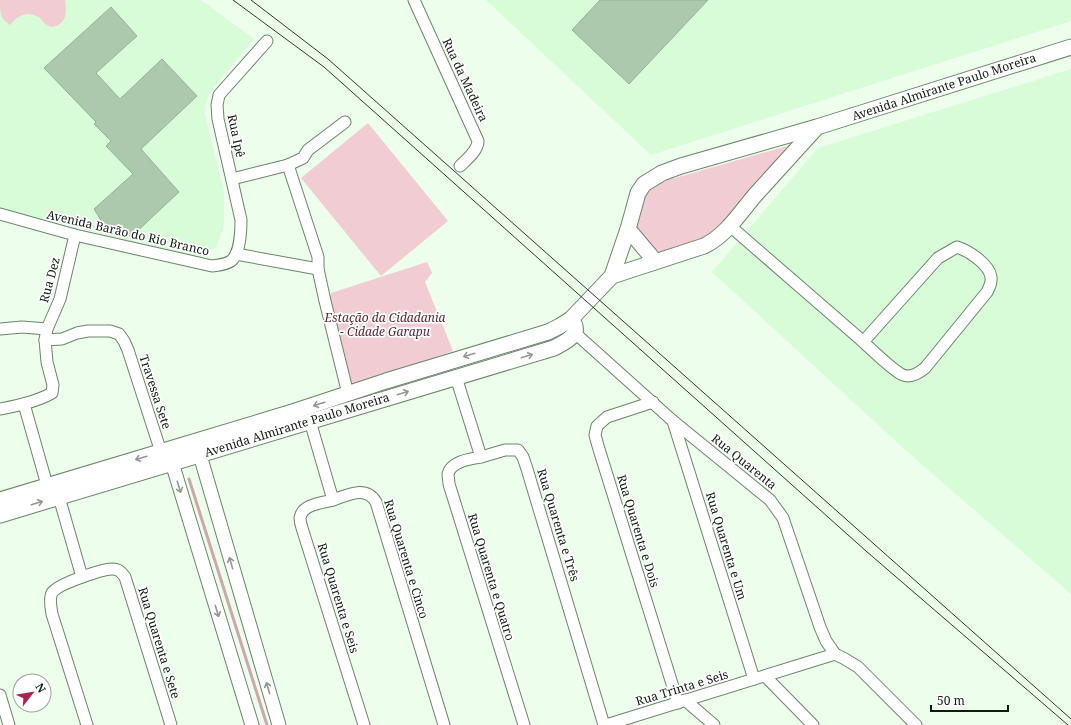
<svg xmlns="http://www.w3.org/2000/svg" width="1071" height="725" font-family="'Noto Serif',serif">
<rect width="100%" height="100%" fill="#edfeec"/>
<g fill="#d8fbd8">
<path d="M0,0h201l53,39 -40,48 -6,9 -2,8 -1,9 2,10 17,68v28l-1,10 -7,19 -27,8 -189,-48z"/>
<path d="M486,0h585v21l-420,134z"/>
<path d="M1071,69v525l-159,-138 -200,-184 106,-124z"/>
</g>
<g fill="#f1ccd3">
<path d="M0,0h65c1,9 3,20 -7,25 -3,2 -6,2 -9,1 -4,-1 -6,-5 -9,-8 -12,-8 -21,-3 -30,7 -10,-7 -10,-12 -10,-25z"/>
<path d="M368,123l80,98 -67,55 -80,-98z"/>
<path d="M794,144l-83,96 -56,15c-4,-6 -16,-18 -18,-26 -2,-6 0,-12 2,-18 7,-19 11,-23 29,-31z"/>
<path d="M427,262l5,11 -7,9 28,69 -101,35 -22,-83 1,-10z"/>
</g>
<g fill="none" stroke-linecap="round" stroke-linejoin="round">
<path stroke="#cfa5ae" stroke-width="3" d="M189,479l78,246"/>
</g>
<g fill="#adc9ad" stroke="#96b296">
<path d="M600,0h108l-79,84 -57,-54z"/>
<path d="M111,7l26,29 -41,37 24,26 42,-40 35,37 -56,53 38,43 -47,44 -25,-6 -13,-21 39,-35 -27,-28 5,-5 -17,-17 2,-2 -52,-54z"/>
</g>
<g fill="none" stroke-linecap="round" stroke-linejoin="round">
<defs>
<g id="minor">
<path d="M414,0l64,141c0,10 -12,19 -18,25"/>
<path d="M288,165l30,92v12l7,32 23,93"/>
<path d="M232,179l56,-14 15,-7 5,-8 37,-28"/>
<path d="M0,214l75,21 137,31c7,-1 13,-1 19,-5 9,-7 10,-30 10,-41l-23,-101 -1,-14 2,-10 48,-54"/>
<path d="M730,226c43,37 86,75 129,112 9,8 34,33 44,37 8,3 16,-2 22,-7l62,-76c2,-4 5,-9 4,-15 -2,-13 -22,-26 -34,-30l-19,11 -75,84"/>
<path d="M236,254l82,15"/>
<path d="M0,329l22,-2 25,2"/>
<path d="M575,333l98,88 97,79 13,18 37,109 6,14 9,13"/>
<path d="M45,340l17,-1 15,-6 11,-2h22l9,3 5,7 4,9 33,102"/>
<path d="M456,377l25,80 24,-7h13l5,7 4,12 77,256"/>
<path d="M653,402l-46,15 -10,9 -2,9 3,11 80,257"/>
<path d="M24,404l23,81"/>
<path d="M0,409c17,-3 36,-7 52,-16l1,-8 -6,-23 -2,-22 2,-11 13,-30 15,-64"/>
<path d="M310,421l23,79c15,-5 33,-15 43,2l68,223"/>
<path d="M673,421l81,258"/>
<path d="M481,457c-10,2 -30,4 -33,17 0,3 1,7 1,10l75,241"/>
<path d="M59,497l23,80"/>
<path d="M333,500c-11,3 -31,4 -33,18 0,3 1,7 2,10l62,197"/>
<path d="M835,654l10,5 13,8 58,58"/>
<path d="M765,676l48,49"/>
<path d="M0,695l9,30"/>
<path d="M685,700l29,25"/>
<path d="M87,725l-35,-111c-1,-6 -3,-16 0,-21 5,-9 51,-24 60,-24 7,0 9,3 13,8l46,148"/>
<path d="M606,725l229,-71"/>
</g>
<g id="tertiary">
<path d="M197,445l82,280"/>
<path d="M169,453l83,272"/>
</g>
<g id="secondary">
<path d="M628,229l27,32"/>
<path d="M612,276l16,-47 10,-36 6,-9 18,-11 19,-7 136,-39 254,-80"/>
<path d="M0,500l286,-86 100,-33 162,-49 12,-6 11,-7 41,-43 92,-30c23,-11 37,-35 53,-53 20,-22 40,-44 60,-66"/>
<path d="M0,515l554,-167c13,-7 29,-14 17,-29"/>
</g>
</defs>
<use href="#minor" stroke="#6b856b" stroke-width="13"/>
<use href="#tertiary" stroke="#6b856b" stroke-width="15"/>
<use href="#secondary" stroke="#6b856b" stroke-width="17"/>
<use href="#minor" stroke="#fff" stroke-width="11"/>
<use href="#tertiary" stroke="#fff" stroke-width="13"/>
<use href="#secondary" stroke="#fff" stroke-width="15"/>
<g stroke="#2e3a2e" stroke-width="1">
<path d="M233,0l91,67 542,484 202,174"/>
<path d="M251,0l77,59 743,660"/>
</g>
</g>
<defs><path id="oneway-shaft" d="M-6 0H5M1.5-3L5.5 0L1.5 3" fill="none" stroke-width="1.6" stroke-linecap="round" stroke-linejoin="round"/></defs>
<g stroke="#939893">
<use href="#oneway-shaft" transform="translate(469 355) rotate(163)"/>
<use href="#oneway-shaft" transform="translate(527 356) rotate(-17)"/>
<use href="#oneway-shaft" transform="translate(403 393) rotate(-17)"/>
<use href="#oneway-shaft" transform="translate(319 404) rotate(162)"/>
<use href="#oneway-shaft" transform="translate(141 458) rotate(163)"/>
<use href="#oneway-shaft" transform="translate(179 487) rotate(73)"/>
<use href="#oneway-shaft" transform="translate(37 503) rotate(-17)"/>
<use href="#oneway-shaft" transform="translate(231 563) rotate(-106)"/>
<use href="#oneway-shaft" transform="translate(217 611) rotate(73)"/>
<use href="#oneway-shaft" transform="translate(268 688) rotate(-106)"/>
</g>
<g text-anchor="middle" stroke-width="3.5" stroke-linejoin="round" paint-order="stroke">
<g font-size="12" fill="#0f1a10" stroke="#fff">
<text transform="translate(465 80) rotate(65)" y="4">Rua da Madeira</text>
<text transform="translate(944 87) rotate(-18)" y="4">Avenida Almirante Paulo Moreira</text>
<text transform="translate(236 136) rotate(78)" y="4">Rua Ipê</text>
<text transform="translate(128 233) rotate(13)" y="4">Avenida Barão do Rio Branco</text>
<text transform="translate(50 280) rotate(-75)" y="4">Rua Dez</text>
<text transform="translate(155 392) rotate(72)" y="4">Travessa Sete</text>
<text transform="translate(297 425) rotate(-17)" y="4">Avenida Almirante Paulo Moreira</text>
<text transform="translate(744 462) rotate(39)" y="4">Rua Quarenta</text>
<text transform="translate(558 525) rotate(73)" y="4">Rua Quarenta e Três</text>
<text transform="translate(638 531) rotate(73)" y="4">Rua Quarenta e Dois</text>
<text transform="translate(726 546) rotate(73)" y="4">Rua Quarenta e Um</text>
<text transform="translate(406 559) rotate(73)" y="4">Rua Quarenta e Cinco</text>
<text transform="translate(491 577) rotate(73)" y="4">Rua Quarenta e Quatro</text>
<text transform="translate(338 598) rotate(73)" y="4">Rua Quarenta e Seis</text>
<text transform="translate(159 643) rotate(73)" y="4">Rua Quarenta e Sete</text>
<text transform="translate(682 688) rotate(-17)" y="4">Rua Trinta e Seis</text>
</g>
<g font-size="12" font-style="italic" fill="#5c2635" stroke="#fff">
<text x="385" y="322">Estação da Cidadania<tspan x="385" dy="14">- Cidade Garapu</tspan></text>
</g>
</g>
<g transform="translate(32 693) rotate(59)"><circle r="19" fill="#ffffff" stroke="#9fa39f"/>
<path d="M0-3L7 15L0 10L-7 15Z" fill="#af1f55"/>
<text y="-6" font-size="11" font-weight="bold" text-anchor="middle" fill="#0f1a10">N</text>
</g>
<path d="M931 705v6h77v-6" fill="none" stroke="#0f1a10" stroke-width="2"/>
<text x="937" y="705" font-size="12" fill="#0f1a10" stroke="#ffffff" stroke-width="3" paint-order="stroke">50 m</text>
</svg>
